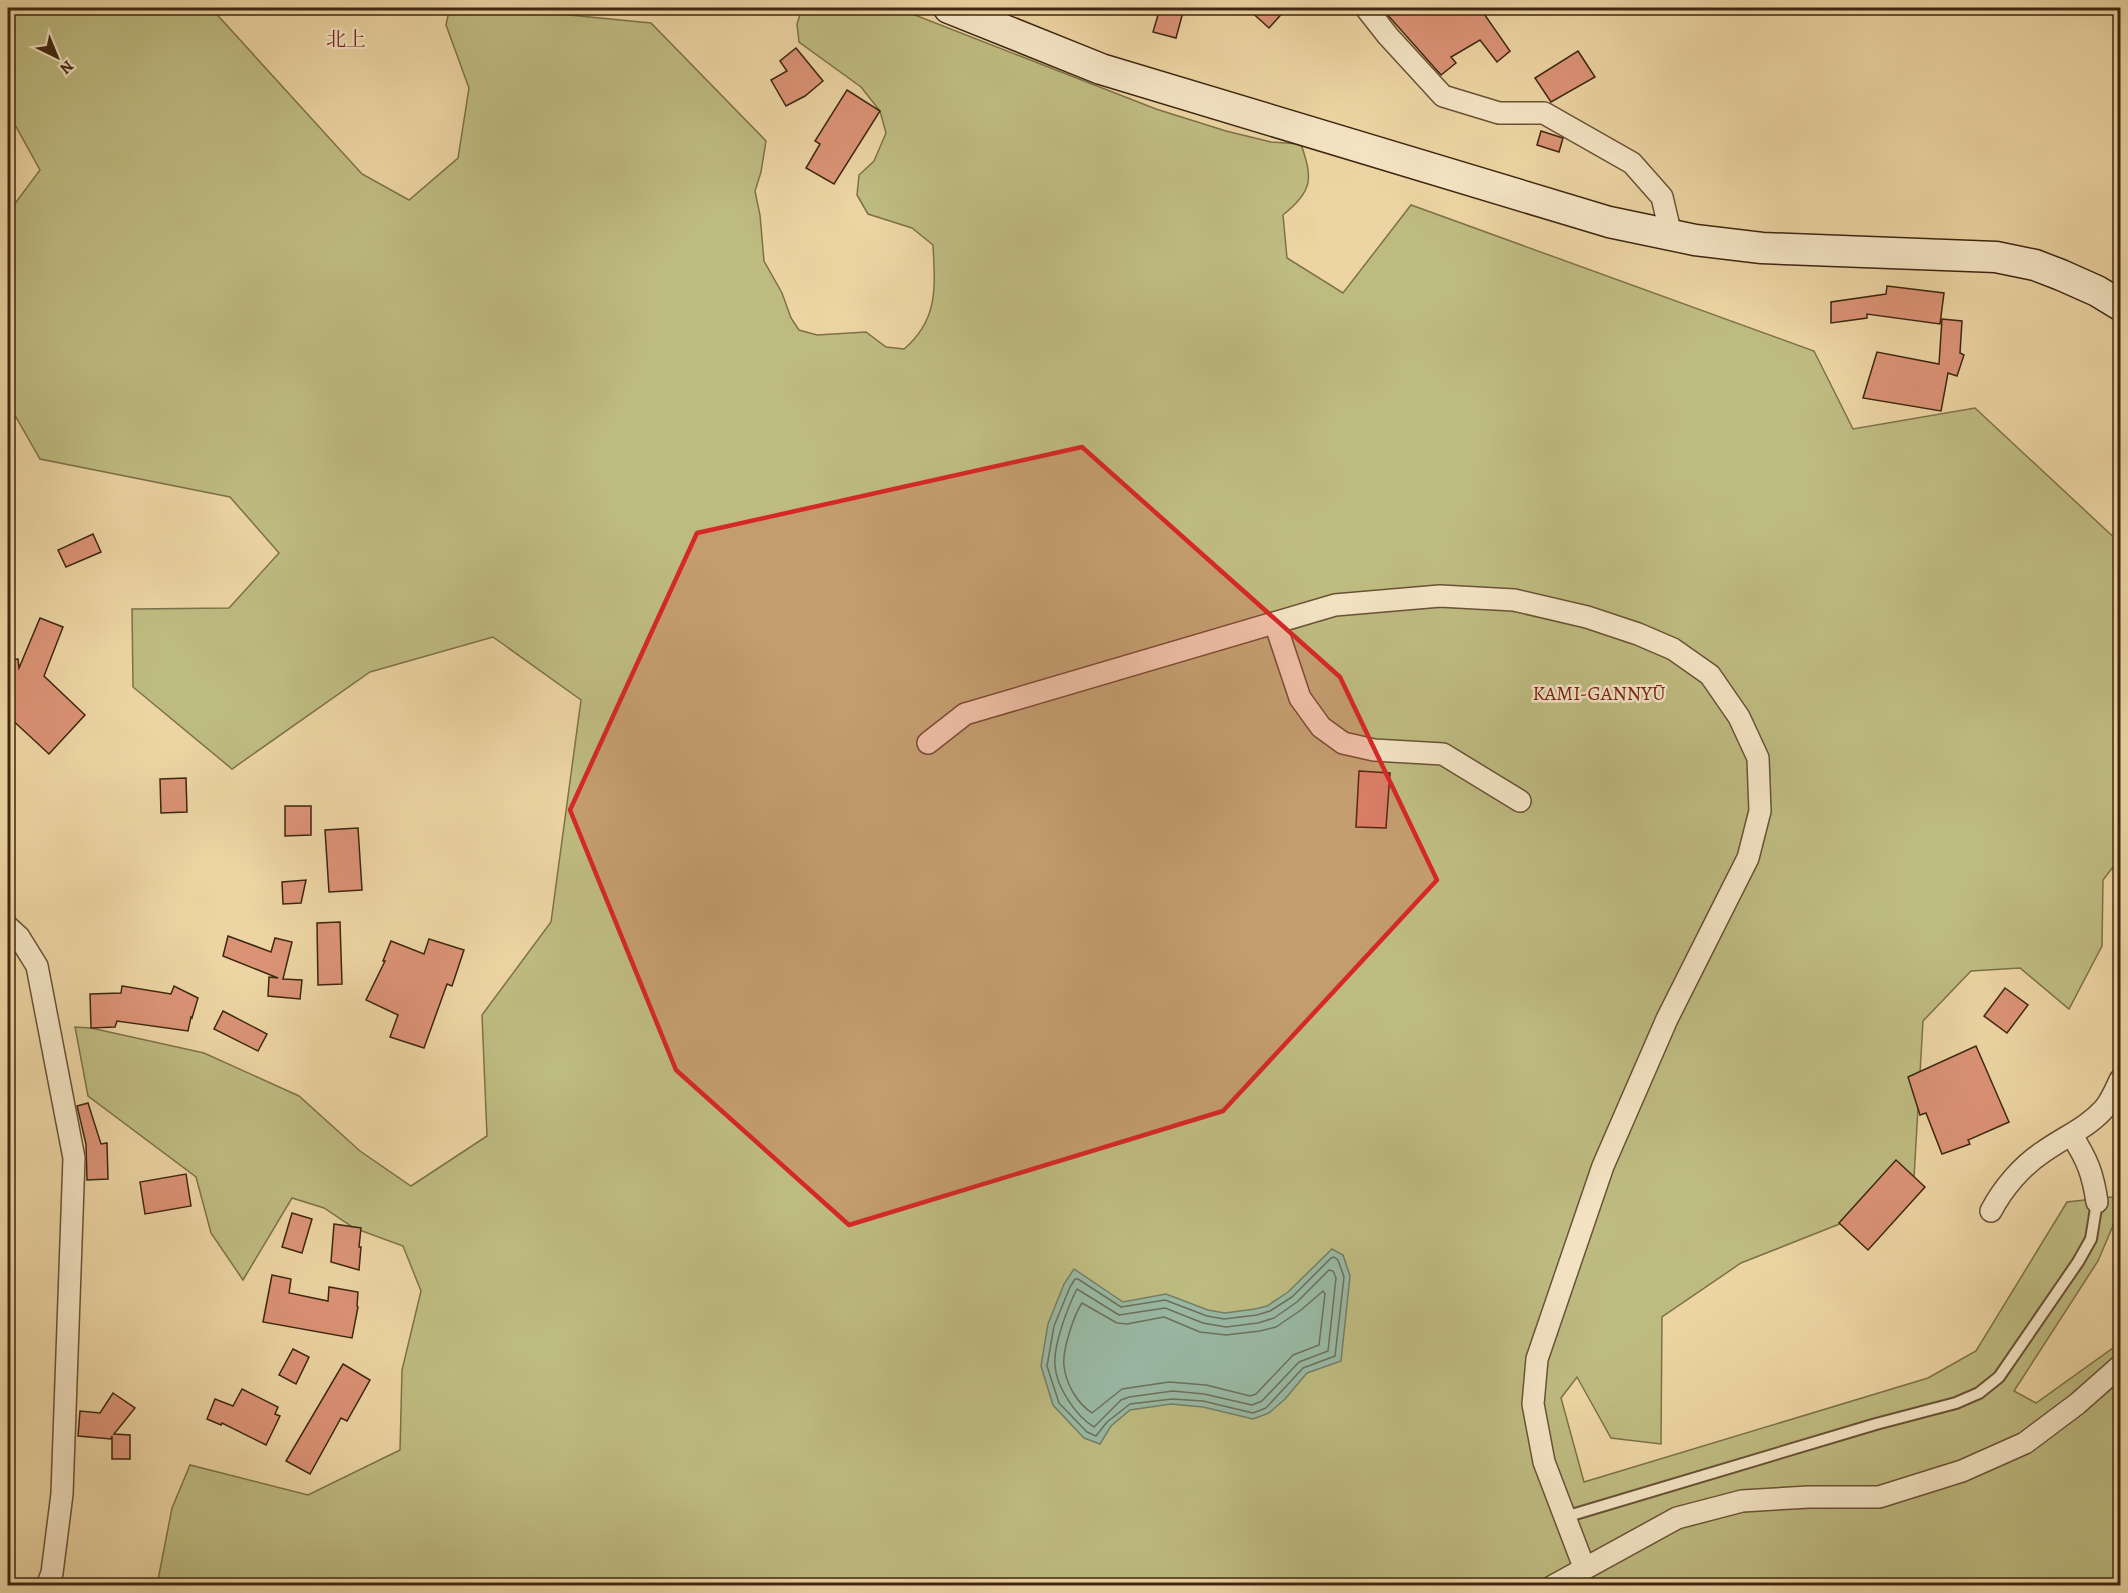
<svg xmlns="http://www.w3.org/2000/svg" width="2128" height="1593" font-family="Alegreya,'Noto Serif JP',serif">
<rect width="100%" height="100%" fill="#ecd4a3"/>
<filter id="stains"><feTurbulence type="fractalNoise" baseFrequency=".00333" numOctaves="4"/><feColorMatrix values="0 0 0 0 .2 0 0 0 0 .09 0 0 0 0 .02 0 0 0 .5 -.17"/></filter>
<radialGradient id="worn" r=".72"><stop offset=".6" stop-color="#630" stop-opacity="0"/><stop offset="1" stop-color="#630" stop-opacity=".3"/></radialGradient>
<path fill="#bebb81" stroke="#7e7148" stroke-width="1.5" d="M8,8h203l151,166 47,26 49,-42 11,-70 -23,-63 3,-14 23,-3h25l154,15 115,118 -5,31 -6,19 5,24 4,46 18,32 9,25 8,12 18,5 49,-3 20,15 18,2c35,-30 31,-62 29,-104l-21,-17 -44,-14 -11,-19 2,-20 15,-14 12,-28 -6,-22 -19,-24 -62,-45 -2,-18 5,-16h95l259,101 70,22 45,11 30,2c12,35 12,47 -18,71l4,43 56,35 68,-88 403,146 39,78 122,-21 145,135v315l-17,22 -1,66 -33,63 -49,-41 -49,3 -48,50 -10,174 -172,68 -79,54 -1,127 -50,-6 -34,-61 -16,21 23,84 344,-104 48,-27 91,-149 53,-6v13l-22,52 -84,130 22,12 84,-60v242h-1963l15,-77 18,-43 118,30 92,-45 2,-80 19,-79 -18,-45 -49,-18 -30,-20 -32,-10 -49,82 -32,-47 -15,-56 -108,-81 -13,-69 16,1 113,25 95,43 61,55 51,35 76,-50 -5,-121 69,-93 30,-222 -88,-63 -123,35 -138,97 -99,-82 -1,-78 97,-1 50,-55 -49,-56 -190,-38 -32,-56v-190l32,-43 -32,-58z"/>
<path fill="#99b8a3" stroke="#757e68" stroke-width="1.5" d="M1332,1249l11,6 7,21 -9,85 -34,12 -22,26 -16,14 -16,6 -50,-12 -32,-3 -41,6 -19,16 -11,18 -16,-6 -31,-33 -12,-39 7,-42 16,-40 10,-15 49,33 43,-8 42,16 17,3 30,-4 12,-3 21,-14z"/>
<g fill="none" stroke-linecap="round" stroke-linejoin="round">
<g stroke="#6c705a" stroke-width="1.5">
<path d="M1334,1257l4,3 6,17 -9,79 -32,12 -37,40 -13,5 -50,-12 -31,-2 -42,5 -23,18 -11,14 -9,-4 -28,-29 -12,-37 7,-40 16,-39 5,-8h3l43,28 44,-7 42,16 17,3 33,-4 13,-4 22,-14 39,-39z"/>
<path d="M1329,1270l4,1 3,7 -8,73 -29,11 -37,39 -10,4 -48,-11 -31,-3 -44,6 -8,3 -27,27c-18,-11 -38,-40 -39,-62 -2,-19 13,-59 22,-76l42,26 46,-7 38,15 23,4 32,-4 16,-5 23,-16z"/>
<path d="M1323,1291l2,3 -6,51 -26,10 -37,39 -6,2 -44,-11 -37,-3 -47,7 -30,24c-15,-10 -26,-29 -28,-47 -2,-16 10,-51 18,-63l35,20 10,1 37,-7 36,15 26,3 34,-4 16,-4 25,-17z"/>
</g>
</g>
<g fill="#db9376" stroke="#3e2710" stroke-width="1.5">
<path d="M1160,8l23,4 -7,26 -23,-6z"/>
<path d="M1247,8h40l-18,20z"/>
<path d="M1392,8h88l30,43 -13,11 -17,-22 -29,17 5,6 -15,12 -56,-63z"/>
<path d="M796,48l27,33 -18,15 -19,10 -15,-26 16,-9 -7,-10z"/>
<path d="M1578,51l17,26 -44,25 -16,-24z"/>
<path d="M847,90l33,21 -46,73 -28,-16 14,-24 -5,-3z"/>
<path d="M1541,131l22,7 -4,14 -22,-7z"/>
<path d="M1887,286l57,7 -4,31 -73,-10v4l-36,5v-21l55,-8z"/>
<path d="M1942,319l20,2 -2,32 4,2 -7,21 -9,-3 -7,38 -78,-13 14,-46 62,12z"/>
<path d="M93,534l8,18 -35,15 -8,-17z"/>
<path d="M40,618l23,9 -19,49 41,39 -36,39 -41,-38v-56l10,-1 1,9z"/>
<path d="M1359,771l31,2 -4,55 -30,-1z"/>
<path d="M186,778l1,34 -26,1 -1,-34z"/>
<path d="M285,806h26v29l-26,1z"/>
<path d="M358,828l4,62 -33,2 -4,-62z"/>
<path d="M306,880l-5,23 -18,1 -1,-22z"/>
<path d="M340,922l2,62 -24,1 -1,-62z"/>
<path d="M228,936l43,16 4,-14 17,4 -9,37 19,1 -2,19 -32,-3 1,-19 9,1 -55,-22z"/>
<path d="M429,939l35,11 -12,36 -5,-2 -23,64 -34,-11 8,-22 -32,-15 19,-39h-2l8,-20 33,13z"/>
<path d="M122,986l49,8 3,-8 24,12 -6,20 -1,-1 -3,14 -71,-10 -2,6 -24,1 -1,-34 31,-1z"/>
<path d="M2005,988l23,17 -21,28 -23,-17z"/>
<path d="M223,1011l44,23 -9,17 -44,-22z"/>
<path d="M1976,1046l33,76 -41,18 2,4 -28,10 -16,-41 -6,2 -12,-38z"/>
<path d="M88,1103l13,41 6,-1 1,36 -21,1 -1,-36 -9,-38z"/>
<path d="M1896,1160l29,27 -57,63 -29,-27z"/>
<path d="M186,1174l5,32 -46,8 -5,-32z"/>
<path d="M292,1213l20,6 -10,34 -20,-6z"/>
<path d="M334,1224l27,4 -2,19h2l-2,23 -28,-8z"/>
<path d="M272,1275l19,4 -2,14 39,8 1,-14 29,5 -1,14 1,1 -6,31 -89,-16z"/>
<path d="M293,1349l16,8 -13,27 -17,-9z"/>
<path d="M343,1364l27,16 -23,41 -6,-3 -31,56 -24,-13z"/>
<path d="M242,1389l36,18 -3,7 5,2 -14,29 -44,-22 -1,2 -14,-6 8,-20 18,7z"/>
<path d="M113,1393l22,15 -21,26 16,1v24h-18v-23l-1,3 -33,-3 2,-25 20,2z"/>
</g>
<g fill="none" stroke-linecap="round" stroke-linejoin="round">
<defs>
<path id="lane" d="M1565,1517l311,-93 80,-21 23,-10 20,-16 79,-115 13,-23 6,-37"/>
<g id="street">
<path d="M1366,8l22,28 55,60 56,17h45l88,50 30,34 9,38"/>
<path d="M1275,623l25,75 21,29 22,16 31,7 69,4 77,47"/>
<path d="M928,743l37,-29 370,-109 105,-9 74,4 73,17 51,17 35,15 37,26 29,42 19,41 2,53 -12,47 -81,161 -64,147 -66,193 -4,45 11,58 40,105"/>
<path d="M8,927l11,10 18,29 37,192 -12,336 -10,79 -5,13"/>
<path d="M2072,1136c15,23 21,38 25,66"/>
<path d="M1991,1211c12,-23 31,-45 52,-59 21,-15 44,-24 61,-43 7,-8 12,-20 16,-29"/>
<path d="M1553,1586l124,-68 65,-17 67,-4h70l83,-26 63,-28 52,-39 43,-38"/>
</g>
<path id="secondary" d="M949,8l152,61 508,153 86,18 67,8 234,9 39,8 26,10 36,16 23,14"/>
</defs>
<use href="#lane" stroke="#6a5235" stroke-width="14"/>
<use href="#street" stroke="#6a5235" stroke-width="24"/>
<use href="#secondary" stroke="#3e2710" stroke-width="33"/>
<use href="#lane" stroke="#f3e3c3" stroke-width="10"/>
<use href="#street" stroke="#f3e3c3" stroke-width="21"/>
<use href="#secondary" stroke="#f3e3c3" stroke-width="30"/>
</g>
<path fill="#d62828" fill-opacity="0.2" stroke="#d62828" stroke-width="4.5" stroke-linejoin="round" d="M1082,447l258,230 97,203 -214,231 -374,114 -173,-155 -106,-260 127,-277z"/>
<g text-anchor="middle" stroke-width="5" stroke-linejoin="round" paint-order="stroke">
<g font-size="20" fill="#7a1f14" stroke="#f3e3c3">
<text x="346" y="46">北上</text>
<text x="1599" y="700">KAMI-GANNYŪ</text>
</g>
</g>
<rect width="2128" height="1593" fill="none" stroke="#ecd4a3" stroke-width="30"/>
<rect x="9" y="9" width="2110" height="1575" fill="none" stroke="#3e2710" stroke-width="3"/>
<rect x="15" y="15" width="2098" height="1563" fill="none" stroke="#3e2710" stroke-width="1.5"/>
<g transform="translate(57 57) rotate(137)" stroke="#f3e3c3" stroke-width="4.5" paint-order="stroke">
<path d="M0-4.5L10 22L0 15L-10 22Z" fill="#3e2710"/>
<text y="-9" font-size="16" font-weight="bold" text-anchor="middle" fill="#3e2710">N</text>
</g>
<rect width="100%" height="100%" filter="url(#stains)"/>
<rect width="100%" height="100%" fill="url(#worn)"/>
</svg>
